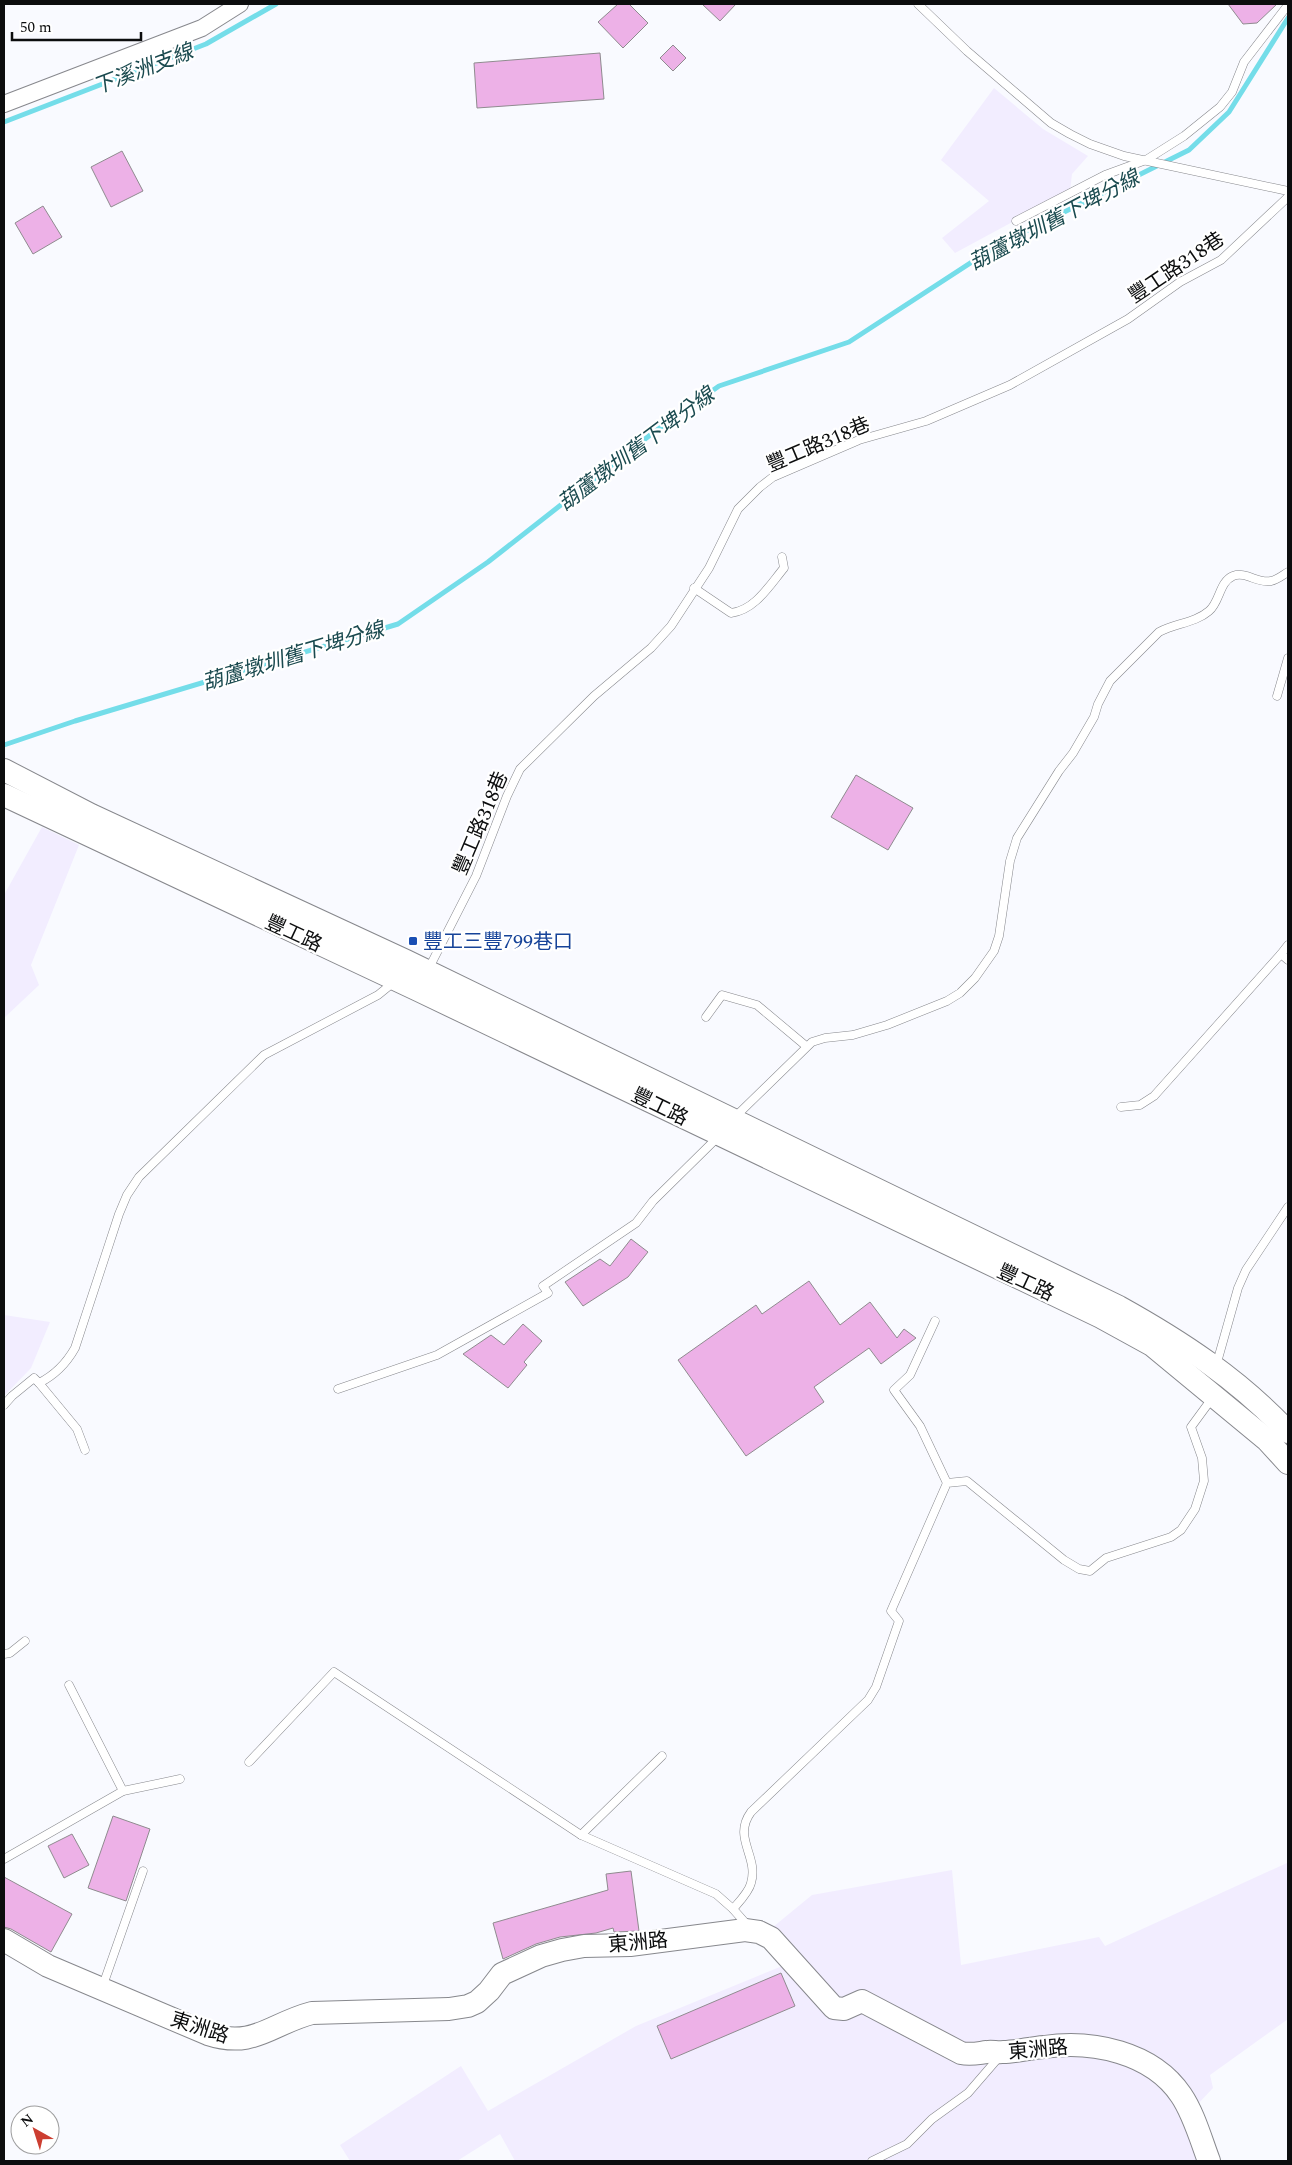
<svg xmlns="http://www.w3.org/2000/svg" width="1292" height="2165" font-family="Spectral,'Noto Sans TC',serif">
<rect width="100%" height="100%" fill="#f9faff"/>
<g fill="#f2edff">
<path d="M994,88l49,41 45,27 -16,18 -2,17 -115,62 -13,-15 47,-37 -48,-41z"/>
<path d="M42,827l37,18 -48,120 8,20 -35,33v-123z"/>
<path d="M4,1315l46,7 -19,46 -27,28z"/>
<path d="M1287,1863l1,156 -78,56 3,13 -17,18 3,55h-684l-15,-27 -43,27h-107l-10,-16 121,-79 27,45 148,-85 161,-66 -24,-33 39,-32 140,-25 9,95 138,-28 6,9z"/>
</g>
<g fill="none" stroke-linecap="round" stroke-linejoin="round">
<g stroke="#74dde9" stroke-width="5">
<path d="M4,122l202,-78 70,-40"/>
<path d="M4,745l71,-24 323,-97 90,-62 166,-130 65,-46 130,-44 149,-97 191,-95 40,-38 59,-94"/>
</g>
</g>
<g fill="#edb1e7" stroke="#8f8b8f">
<path d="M618,4h11l19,19 -25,25 -25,-26z"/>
<path d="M702,4h34l-16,17z"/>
<path d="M1228,4h49l-20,19 -14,1z"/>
<path d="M673,45l13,13 -13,13 -13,-13z"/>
<path d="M600,53l4,46 -127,9 -3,-45z"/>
<path d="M122,151l21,40 -32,16 -20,-40z"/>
<path d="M43,206l19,31 -29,17 -18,-31z"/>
<path d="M856,775l57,33 -25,42 -57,-33z"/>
<path d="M631,1239l17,13 -20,25 -45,29 -18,-24 35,-23 10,7z"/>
<path d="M809,1281l31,44 30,-23 27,36 7,-9 12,9 -35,26 -12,-16 -55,39 10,15 -78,54 -68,-96 78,-55 6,9z"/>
<path d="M523,1324l19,17 -18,21 3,3 -19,23 -45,-34 28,-19 13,10z"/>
<path d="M113,1816l37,13 -24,72 -38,-13z"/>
<path d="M72,1834l17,31 -25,13 -16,-32z"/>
<path d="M631,1871l8,60 -25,1 -1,-4 -17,5 -36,4 -24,7 -33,15 -10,-36 115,-33 -2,-16z"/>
<path d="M4,1877l68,37 -21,38 -40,-23 -7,-2z"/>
<path d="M781,1973l14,33 -124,53 -14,-33z"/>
</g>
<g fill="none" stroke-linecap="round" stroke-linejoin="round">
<defs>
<g id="lane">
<path d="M918,4l49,47 84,72 19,11 20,10 34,12 164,35"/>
<path d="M1016,221l89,-46 41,-15 38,-24 36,-29 12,-15 12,-30 44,-57"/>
<path d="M694,588l37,25c24,-3 38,-27 53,-45l-2,-11"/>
<path d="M1277,696l11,-38"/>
<path d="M1288,945l-7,9 7,6"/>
<path d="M428,970l48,-94 31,-80 13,-27 74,-73 57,-48 20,-22 38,-58 29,-59 22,-22 13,-10 86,-37 67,-19 84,-36 118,-66 52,-37 41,-22 67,-63"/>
<path d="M706,1017l16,-22 35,10 49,41"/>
<path d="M1121,1107l19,-2 14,-9 127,-142"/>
<path d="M734,1118l78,-76 13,-4 28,-3 34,-10 60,-24 13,-8 15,-15 19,-27 5,-15 11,-75 7,-23 42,-67 14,-18 21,-36 4,-13 12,-23 49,-49c17,-9 36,-9 50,-21 11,-9 10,-29 24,-35 13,-5 25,8 38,5 6,-1 12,-6 17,-9"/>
<path d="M935,1321l-25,54 -16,15 26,36 27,57"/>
<path d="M1216,1366l22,-78 8,-18 42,-63"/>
<path d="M39,1383l38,46 8,21"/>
<path d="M338,1389l99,-34 111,-62 -5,-7 93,-63 17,-22 66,-65"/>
<path d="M4,1405l8,-9 22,-18 5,5c16,-8 27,-19 36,-35l44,-134 8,-19 12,-18 125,-122 114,-60 16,-13"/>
<path d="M4,1654l6,-1 15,-12"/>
<path d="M69,1685l54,106"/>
<path d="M249,1762l85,-90 247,163 135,59 17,15 16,18"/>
<path d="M581,1835l81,-79"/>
<path d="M4,1859l119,-68 57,-12"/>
<path d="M733,1909c6,-7 16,-17 18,-26 8,-27 -19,-45 0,-71l117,-112 8,-13 23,-66 -8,-10 56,-128 20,-2 97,79 15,9 11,2 16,-13 65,-21 10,-7 14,-21 9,-28 -2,-23 -11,-31 22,-30"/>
<path d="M102,1988l41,-117"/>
<path d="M872,2161l35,-17 25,-25 36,-26 32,-37"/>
</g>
<path id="street" d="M4,104l198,-76 38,-24"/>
<g id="secondary">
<path d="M4,770l87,45 315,146 713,346c63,35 119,72 169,125"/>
<path d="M4,795l414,195 683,327 51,28 115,95 21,23"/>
<path d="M4,1940l44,26 160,68c46,15 62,-10 104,-21l137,-4 19,-3 9,-4 12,-11 13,-17 39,-18 21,-6 22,-4 46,-1 115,-15 14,2 12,6 63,70 10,1 18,-8 99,52c10,2 17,0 26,-1 5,-1 11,1 16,0 13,0 27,-4 41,-5 48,-7 108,5 137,48 13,19 20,45 28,66"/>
</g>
</defs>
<use href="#lane" stroke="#87888d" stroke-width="9"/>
<use href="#street" stroke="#87888d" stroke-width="18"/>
<use href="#secondary" stroke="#87888d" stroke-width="24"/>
<use href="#lane" stroke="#fff" stroke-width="8"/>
<use href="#street" stroke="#fff" stroke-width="16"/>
<use href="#secondary" stroke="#fff" stroke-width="22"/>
</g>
<rect fill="#1a4fb4" stroke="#fff" stroke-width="2" x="408" y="936" width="10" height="10" rx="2.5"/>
<g text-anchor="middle" stroke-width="4.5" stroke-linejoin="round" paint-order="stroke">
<g font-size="20" fill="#0c0d0e" stroke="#fff">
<text transform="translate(1176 267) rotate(-34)" y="7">豐工路318巷</text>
<text transform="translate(818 444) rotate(-23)" y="7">豐工路318巷</text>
<text transform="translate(480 823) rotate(-67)" y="7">豐工路318巷</text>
<text transform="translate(294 933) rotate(25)" y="7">豐工路</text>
<text transform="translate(660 1106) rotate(26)" y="7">豐工路</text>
<text transform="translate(1026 1282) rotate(25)" y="7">豐工路</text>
<text transform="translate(638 1942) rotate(-5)" y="7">東洲路</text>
<text transform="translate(200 2027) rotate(18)" y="7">東洲路</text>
<text transform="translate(1038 2049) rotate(-5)" y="7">東洲路</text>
</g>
<g font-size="20" fill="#164399" stroke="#fff" text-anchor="start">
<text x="423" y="948">豐工三豐799巷口</text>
</g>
<g font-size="21" font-style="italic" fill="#1a4a4f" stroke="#fff">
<text transform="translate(143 69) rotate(-21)" y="7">下溪洲支線</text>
<text transform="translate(1054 220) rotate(-28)" y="7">葫蘆墩圳舊下埤分線</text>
<text transform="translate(636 449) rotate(-37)" y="7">葫蘆墩圳舊下埤分線</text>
<text transform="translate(293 656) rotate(-17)" y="7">葫蘆墩圳舊下埤分線</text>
</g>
</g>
<rect width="1292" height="2165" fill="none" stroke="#0c0d0e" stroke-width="10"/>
<g transform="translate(35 2130) rotate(321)"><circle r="24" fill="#ffffff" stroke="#9e9e9f"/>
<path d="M0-4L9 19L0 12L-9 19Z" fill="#cc3e31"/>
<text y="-8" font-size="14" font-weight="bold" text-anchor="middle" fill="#0c0d0e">N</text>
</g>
<path d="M12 32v8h129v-8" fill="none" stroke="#0c0d0e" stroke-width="2.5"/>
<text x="20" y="32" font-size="15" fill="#0c0d0e" stroke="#ffffff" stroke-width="4" paint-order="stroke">50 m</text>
</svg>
